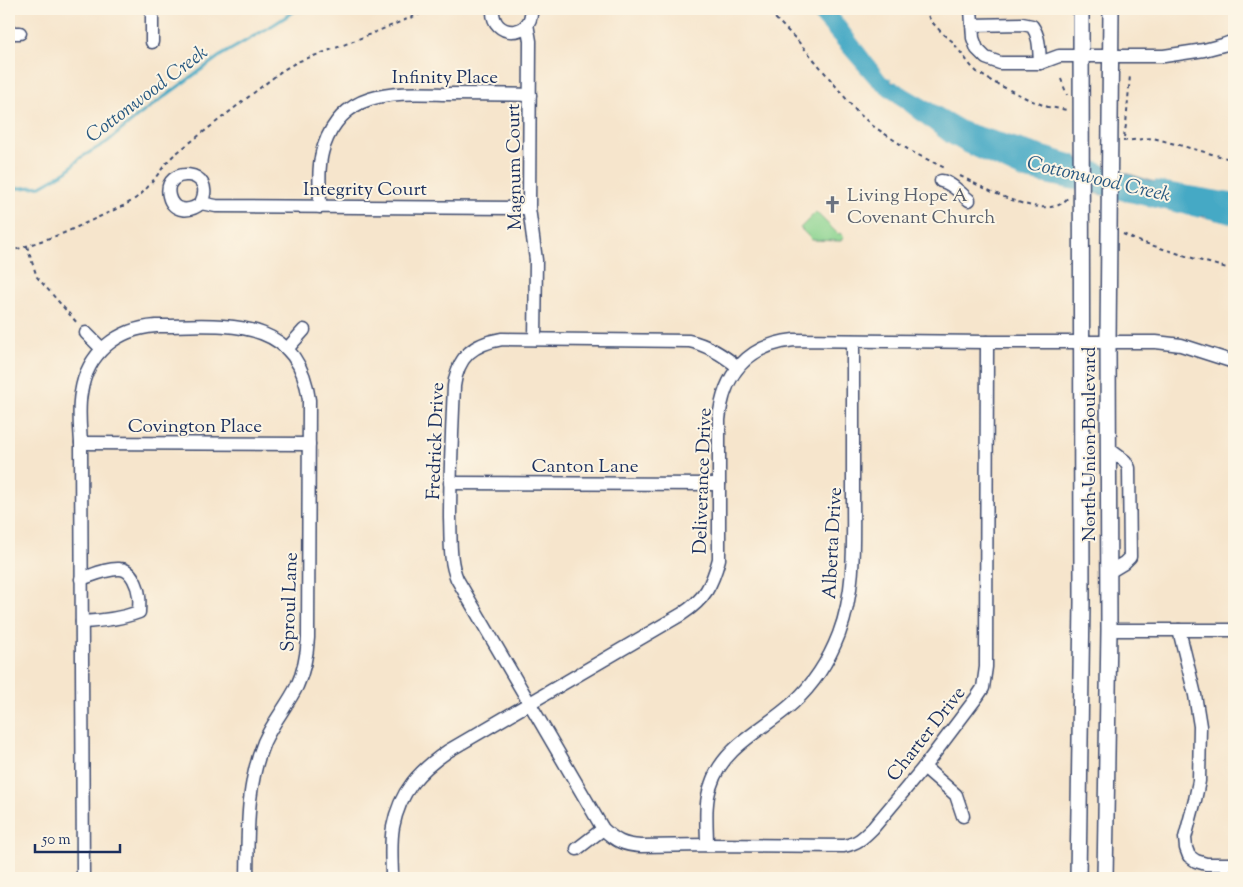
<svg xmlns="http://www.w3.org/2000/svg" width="1243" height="887" font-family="'Sorts Mill Goudy',serif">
<rect width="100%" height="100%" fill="#fcf5e5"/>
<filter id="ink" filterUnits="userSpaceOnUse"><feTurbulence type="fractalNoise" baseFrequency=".02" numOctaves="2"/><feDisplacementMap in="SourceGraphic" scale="10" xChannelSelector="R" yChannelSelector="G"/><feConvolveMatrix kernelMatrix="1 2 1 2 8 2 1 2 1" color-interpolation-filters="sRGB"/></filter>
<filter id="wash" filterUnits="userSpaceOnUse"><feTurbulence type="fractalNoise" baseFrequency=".0096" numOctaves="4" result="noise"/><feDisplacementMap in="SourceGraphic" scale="20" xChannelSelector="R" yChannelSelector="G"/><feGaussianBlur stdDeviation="1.12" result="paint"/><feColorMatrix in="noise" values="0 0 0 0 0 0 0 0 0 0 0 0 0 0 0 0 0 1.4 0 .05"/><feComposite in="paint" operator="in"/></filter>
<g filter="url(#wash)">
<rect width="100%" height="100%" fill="#f6e5cc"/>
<path fill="#8ad38f" stroke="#528176" d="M816,212l22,22 2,-1 4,4 -3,4 -29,-1 -12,-12z"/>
<path fill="#45a9c5" stroke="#306c92" d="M808,9h25l52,69 81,46 189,58 79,13v28l-211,-45 -59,-27 -16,-9 -76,-59z"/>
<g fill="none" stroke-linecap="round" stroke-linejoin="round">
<g stroke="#45a9c5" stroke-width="3">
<path d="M808,9l64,74 76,59 16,9 59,27 54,11"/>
<path d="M833,9l52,69 5,2"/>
<path d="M895,83l71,41 110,33"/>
<path d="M1089,161l15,5"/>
<path d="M1156,182l78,13"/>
<path d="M9,188h14l18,-2 26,-15 13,-13 27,-16 31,-26 82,-60 53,-31 25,-16"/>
<path d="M1113,197l86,19"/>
<path d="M1208,217l26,6"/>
</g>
</g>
</g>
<g filter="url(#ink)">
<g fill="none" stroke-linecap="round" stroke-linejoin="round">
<defs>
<g id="minor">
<path d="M152,9v33"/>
<path d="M493,9c-2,30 41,29 38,0"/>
<path d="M971,9l2,29 4,11 9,9 14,5h40l19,-7h105l40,-6 19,-5 11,-4"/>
<path d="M527,24l3,17 -1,167 7,52 -1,79"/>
<path d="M972,25l50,-1 10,2c8,11 7,24 8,37"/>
<path d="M9,33h11"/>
<path d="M941,181c10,1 20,13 28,19"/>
<path d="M201,203c-10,9 -28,10 -32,-7 -7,-31 49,-27 32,7l15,3 313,2"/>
<path d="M320,207c0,-20 -3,-41 4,-61 20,-58 72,-53 122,-52 28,0 56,0 84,1"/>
<path d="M86,333l16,16"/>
<path d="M287,349l17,-19"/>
<path d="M738,367c-15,-12 -30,-22 -49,-26l-187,-2c-29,5 -44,17 -48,47 -2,44 -4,88 -4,132 1,21 -1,42 7,61l146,250c13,12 20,16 38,17l66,-1 137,1c14,-3 19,-8 29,-18l51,-61 53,-70 6,-9 3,-21 1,-325"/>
<path d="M81,443l228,1"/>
<path d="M450,483l269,1"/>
<path d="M1109,572l15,-9 6,-6 -1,-89 -4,-7 -16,-12"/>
<path d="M81,579c12,-4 27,-11 39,-10 12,0 18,18 19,27 1,6 0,11 0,16 -19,7 -38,9 -57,10"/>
<path d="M1109,630h125"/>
<path d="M1179,630l16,65 5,31 -1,55 -4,19 -10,38 1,10 3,8 7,5 10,3h28"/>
<path d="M924,767l32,28 7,21"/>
<path d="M707,845c0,-20 -3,-41 4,-60 12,-39 54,-56 82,-82 20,-18 36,-43 46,-69 17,-45 14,-94 14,-142 0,-50 0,-101 0,-151"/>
<path d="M577,849l26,-20"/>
<path d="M83,878l-2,-435c-1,-16 -3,-34 0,-50 6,-40 36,-64 75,-67 65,0 142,-13 153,74l-1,238c-1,17 -4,33 -11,48 -10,20 -24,36 -33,56 -18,44 -16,90 -17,136"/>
<path d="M392,878c0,-16 -2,-34 1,-51 7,-36 26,-56 55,-76l234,-137c23,-15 30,-29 37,-55v-139c4,-45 28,-75 75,-80l193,2h169l25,3 53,17"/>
</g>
<g id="major">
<path d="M1078,878l4,-276 -1,-593"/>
<path d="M1105,878l4,-248 -1,-288 3,-333"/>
</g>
</defs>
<use href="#minor" stroke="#3c4a6e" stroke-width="15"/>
<use href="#major" stroke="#3c4a6e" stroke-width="18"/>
<g stroke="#3c4a6e" stroke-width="2" stroke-dasharray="4 4" stroke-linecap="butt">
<path d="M762,9l13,9 21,21 20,23 41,50 16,14 39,26 35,17"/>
<path d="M924,9l7,12 13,14 8,6 19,25 6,6 16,10 37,18 18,7 20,3"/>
<path d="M1061,79l6,16"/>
<path d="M1124,137l2,-12 4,-50"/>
<path d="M1123,141l30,-3 81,22"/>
<path d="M960,176c21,10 90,50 108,21"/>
<path d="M1123,234l15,7 64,20 32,9"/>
<path d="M27,246l5,16 5,15 41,47"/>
<path d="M9,252l55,-19 61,-28c7,-4 15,-9 20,-15 11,-11 18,-25 29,-35l109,-85 14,-8 44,-16 91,-37"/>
</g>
<use href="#minor" stroke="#fff" stroke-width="12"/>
<use href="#major" stroke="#fff" stroke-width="15"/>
</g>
</g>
<defs>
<symbol id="church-bare" viewBox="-9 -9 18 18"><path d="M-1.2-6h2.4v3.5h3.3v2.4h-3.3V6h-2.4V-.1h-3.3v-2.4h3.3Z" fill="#6b7280" stroke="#fcf5e5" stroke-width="2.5" paint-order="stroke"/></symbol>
</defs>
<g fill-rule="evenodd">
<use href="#church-bare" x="820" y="192" width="25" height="25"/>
</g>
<g text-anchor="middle" stroke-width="4" stroke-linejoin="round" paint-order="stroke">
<g font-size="19" fill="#1b2f5e" stroke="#fcf5e5">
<text x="445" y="83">Infinity Place</text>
<text transform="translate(513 167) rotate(-91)" y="7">Magnum Court</text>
<text x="365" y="195">Integrity Court</text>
<text x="195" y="432">Covington Place</text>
<text transform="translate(434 441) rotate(-88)" y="7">Fredrick Drive</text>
<text transform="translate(1088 444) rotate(-90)" y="7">North Union Boulevard</text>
<text x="585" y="472">Canton Lane</text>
<text transform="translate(701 481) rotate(-88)" y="7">Deliverance Drive</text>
<text transform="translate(831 543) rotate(-87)" y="7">Alberta Drive</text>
<text transform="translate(288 602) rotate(-88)" y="7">Sproul Lane</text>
<text transform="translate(925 733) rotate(-52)" y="7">Charter Drive</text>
</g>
<g font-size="19" fill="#5b616d" stroke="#fcf5e5" text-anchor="start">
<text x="847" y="201">Living Hope A<tspan x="847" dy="22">Covenant Church</tspan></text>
</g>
<g font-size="20" font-style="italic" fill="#2a5a82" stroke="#fcf5e5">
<text transform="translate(146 93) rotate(-37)" y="7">Cottonwood Creek</text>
<text transform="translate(1099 178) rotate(13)" y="7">Cottonwood Creek</text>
</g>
</g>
<rect width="1243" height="887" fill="none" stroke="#fcf5e5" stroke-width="30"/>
<path d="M35 844v8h85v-8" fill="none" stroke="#1b2f5e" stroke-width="2.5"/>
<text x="42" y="844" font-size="15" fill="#1b2f5e" stroke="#fcf5e5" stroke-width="4" paint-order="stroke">50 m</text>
</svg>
